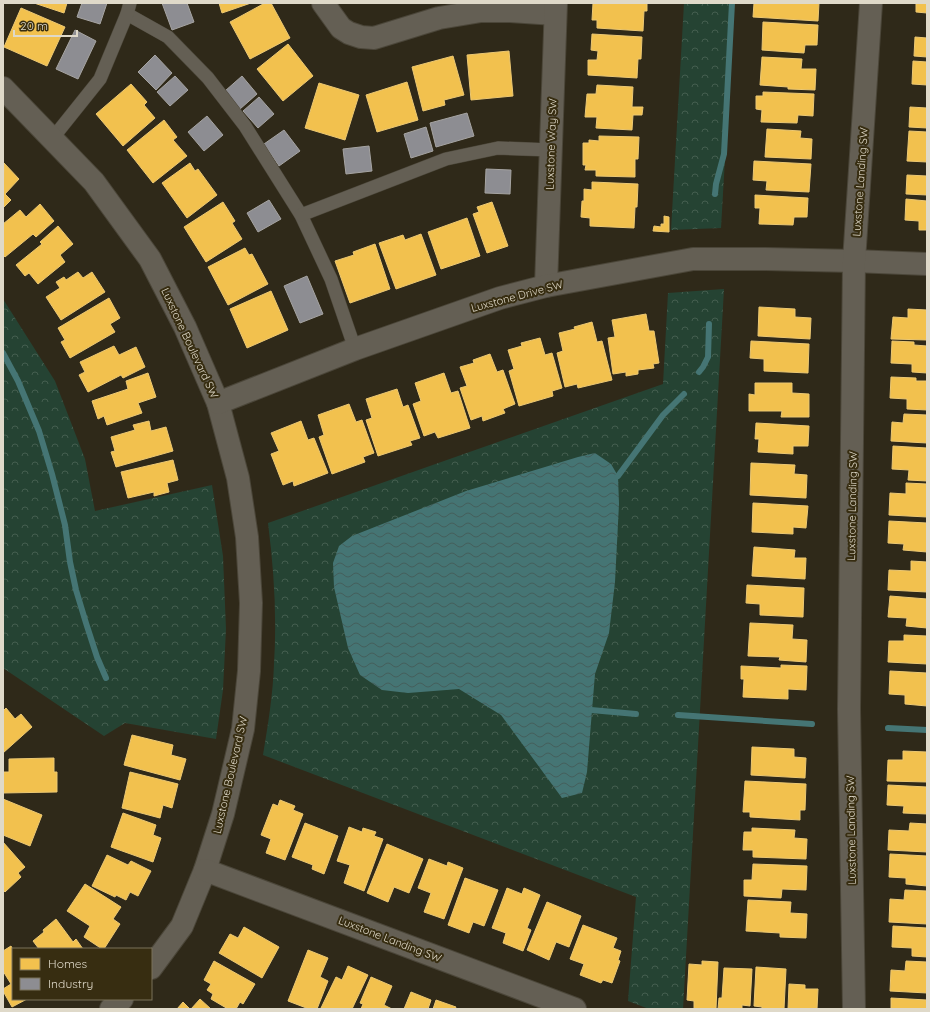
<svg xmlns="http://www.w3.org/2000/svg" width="930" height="1012" font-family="Quicksand,sans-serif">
<defs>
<pattern id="park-crowns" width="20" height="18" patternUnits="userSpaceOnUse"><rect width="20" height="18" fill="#254333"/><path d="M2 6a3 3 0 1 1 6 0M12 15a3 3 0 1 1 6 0" fill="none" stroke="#445e4f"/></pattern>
<pattern id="water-waves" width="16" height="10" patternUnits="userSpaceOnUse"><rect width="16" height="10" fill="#457574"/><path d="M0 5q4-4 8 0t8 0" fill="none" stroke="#445e5b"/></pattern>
</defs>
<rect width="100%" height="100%" fill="#2f2919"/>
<g fill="url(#park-crowns)">
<path d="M684,3h50l-13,225 -50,2z"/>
<path d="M724,289l-41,720h-34l-21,-8 8,-104 -373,-142c5,-30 10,-61 11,-91 3,-47 0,-94 -6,-141l395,-139 5,-91z"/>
<path d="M3,299l52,82 30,78 10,52 117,-26 11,71 3,73 -3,61 -7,49 -91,-16 -21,13 -101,-68z"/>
</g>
<path fill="url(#water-waves)" d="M595,453l16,11 7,12 1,28 -4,78 -6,51 -14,41 -8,98 -5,21 -20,5 -61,-83 -42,-26 -51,4 -26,-3 -22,-15 -12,-27 -14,-61 -1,-24 6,-17 13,-10 114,-45 112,-34z"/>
<g fill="#f2c14e" stroke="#ecc873">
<path d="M34,3h33l-3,10z"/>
<path d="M219,3h32l-29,10z"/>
<path d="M265,3h6l19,35 -40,21 -20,-37z"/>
<path d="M593,3h54v8h-3l-1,20 -46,-3v-8h-5z"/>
<path d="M754,3h65l-1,18 -65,-4z"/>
<path d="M916,3h11v10l-11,-1z"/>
<path d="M21,8l44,19 -18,39 -43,-19z"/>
<path d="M763,22l55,3 -1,20h-12l-1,8 -42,-3z"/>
<path d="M592,34l50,3 -1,22h-3l-1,19 -49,-3v-15h9l1,-9 -7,-1z"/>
<path d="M915,37l12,1v19l-13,-1z"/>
<path d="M288,44l25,32 -30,25 -26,-32z"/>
<path d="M509,51l4,45 -42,4 -4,-45z"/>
<path d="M453,56l11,39 -20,5 1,5 -22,6 -11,-44z"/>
<path d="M762,57l40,2 -1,10h15l-1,21 -27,-1v-2l-28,-2z"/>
<path d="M913,61l14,1v23l-15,-1z"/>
<path d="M407,82l11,38 -41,12 -11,-37z"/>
<path d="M319,83l40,12 -14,45 -40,-12z"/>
<path d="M131,84l16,18 -3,3 11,13 -32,28 -27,-32z"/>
<path d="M597,85l36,2 -1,20h11l-1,8h-9l-1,15 -36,-2 1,-11h-12l2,-23h9z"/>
<path d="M763,92l51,2 -1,22 -15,-1 -1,8 -36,-1 1,-12 -6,-1v-13h7z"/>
<path d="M910,107l17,1v20l-18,-1z"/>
<path d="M164,120l13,17 -4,3 14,16 -34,27 -26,-33z"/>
<path d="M767,129l34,2 -1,7 12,1 -1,20 -46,-2z"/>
<path d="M909,131l18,1v30l-20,-1z"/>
<path d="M599,136l40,1 -1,22h-3v18l-39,-1v-6h-11l1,-5h-3v-22h6v-3l10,1z"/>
<path d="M754,161l57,3 -2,28 -43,-2 1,-9 -14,-1z"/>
<path d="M4,163l15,16 -14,15 6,6 -8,8z"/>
<path d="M190,163l5,8 3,-2 19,26 -30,23 -25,-35z"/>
<path d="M907,175l20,1v19l-21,-1z"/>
<path d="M592,182l46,2 -1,23h-2l-1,21 -44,-2v-8l-9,-1 1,-16h2v-12l8,1z"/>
<path d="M755,195l53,3 -1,19h-13l-1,8 -34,-1 1,-16h-5z"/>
<path d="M906,199l21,2v29h-8v-9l-14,-1z"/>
<path d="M223,202l12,19 -3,2 10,16 -36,23 -22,-35z"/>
<path d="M492,202l16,44 -21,7 -14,-39 6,-2 -2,-5z"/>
<path d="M40,204l14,17 -18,16 -3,-3 -28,23 -2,-2v-31l17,-14 6,7z"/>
<path d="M664,216l5,1v15l-16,-1 1,-5 7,1v-3h3z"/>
<path d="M467,218l13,38 -39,13 -13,-37z"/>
<path d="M58,226l15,18 -13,11 5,7 -27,22 -9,-11 -4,3 -9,-11 26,-21 -2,-2z"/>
<path d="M421,234l15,41 -40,14 -17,-46 24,-8 2,5z"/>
<path d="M375,244l15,45 -40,14 -15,-42 19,-6 -1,-3z"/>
<path d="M245,248l4,7 3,-1 16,30 -40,21 -20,-38z"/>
<path d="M78,272l5,6 9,-6 13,20 -44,28 -15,-23 14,-9 -4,-6 8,-5 2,3z"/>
<path d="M271,291l17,39 -41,18 -17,-39z"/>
<path d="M109,298l11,20 -10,6 5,8 -45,26 -9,-16 4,-2 -7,-12z"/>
<path d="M759,307l36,2v8l16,1 -1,21 -52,-3z"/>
<path d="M908,309l19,1v30l-36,-1 2,-22 15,1z"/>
<path d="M646,314l3,17h5l5,32 -6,1 1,4 -16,2v4l-12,2v-4l-13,2 -5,-36 7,-1 -3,-17z"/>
<path d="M592,322l5,20 5,-1 10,39 -34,8 -1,-4 -12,3 -8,-34 6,-2 -4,-18 16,-4 -1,-2z"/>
<path d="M540,338l5,17 7,-2 10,35 -10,3 1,5 -34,10 -10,-35 5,-2 -6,-19 14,-4 -1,-3z"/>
<path d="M751,341l58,3 -1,29 -44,-2v-12l-14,-1z"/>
<path d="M892,341l22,1v3l13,1v27l-15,-1v-8l-21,-1z"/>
<path d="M114,346l5,9 17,-8 9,20 -22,11 -2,-3 -33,17 -9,-17 6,-3 -5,-10z"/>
<path d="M490,354l7,18 6,-2 12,34 -12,5 2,4 -22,8 -1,-5 -11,4 -11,-32 7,-2 -7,-19 14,-4 -1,-3z"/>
<path d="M148,373l8,24 -18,6 4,10 -35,12 -3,-9 -6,3 -6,-18 36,-12 -2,-8z"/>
<path d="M444,373l7,20 7,-2 12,37 -32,10 -3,-6 -11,4 -11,-32 8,-3 -6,-18z"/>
<path d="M891,377l25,1v3h11v29l-20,-1v-10l-17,-1z"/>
<path d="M755,383h37v10l17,1v23h-28l1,-6h-33v-17l6,1z"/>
<path d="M397,389l6,18 5,-2 12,33 -10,3 2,4 -34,11 -12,-36 6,-2 -6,-19z"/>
<path d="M349,404l7,18 6,-2 12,33 -11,4 2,5 -33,12 -13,-37 5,-2 -6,-20z"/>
<path d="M904,414l23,1v28l-36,-2 1,-19 11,1z"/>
<path d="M149,421l2,10 15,-4 7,24 -57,16 -5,-15 4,-1 -4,-14 24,-7 -2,-5z"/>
<path d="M301,421l7,19 6,-2 14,35 -34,13 -1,-5 -10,4 -12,-31 8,-3 -8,-18z"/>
<path d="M756,423l53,3 -1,20h-15v8l-35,-2 1,-13h-4z"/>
<path d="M893,446l34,2v33l-19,-1 1,-10 -17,-1z"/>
<path d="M173,460l5,20 -11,3 2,9 -15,4v-4l-26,6 -7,-26z"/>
<path d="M751,463l44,2 -1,9 13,1 -1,23 -56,-3z"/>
<path d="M906,483l21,1v33l-38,-2 1,-22 16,1z"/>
<path d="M753,503l55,3 -2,22 -13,-1v7l-41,-2z"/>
<path d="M889,521l38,2v29l-24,-2 1,-6 -16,-1z"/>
<path d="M754,547l41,3 -1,8h12l-1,21 -53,-3z"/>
<path d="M911,561l16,1v30l-39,-2 1,-20 22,1z"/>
<path d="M747,585l57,3 -1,29 -43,-2v-11l-14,-1z"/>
<path d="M890,596l37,3v29l-21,-2 1,-8 -19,-1z"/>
<path d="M750,623l43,2 -1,14 15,1 -1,22 -27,-2 1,-3 -32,-1z"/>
<path d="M904,635l23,1v28l-39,-2 1,-21h15z"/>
<path d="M781,665l26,1 -1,24 -18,-1v10l-45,-2 1,-18h-3v-13l40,2z"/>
<path d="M890,671l37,2v33l-22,-2v-9l-16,-1z"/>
<path d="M6,708l9,11 6,-5 11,13 -29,26v-42z"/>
<path d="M132,735l41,10 -2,10 15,4 -6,21 -56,-15z"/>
<path d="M752,747l42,2v8l12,1 -1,20 -54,-3z"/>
<path d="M903,751l24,1v30l-40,-1 1,-21h15z"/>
<path d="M54,758v14h3v20l-54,1v-21h6v-13z"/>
<path d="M130,772l48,12 -6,24 -9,-3 -3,13 -38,-10z"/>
<path d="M745,781l61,3 -1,26h-5v10l-50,-3v-5h-7z"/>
<path d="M888,785l39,2v27l-24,-1 1,-7 -17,-1z"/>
<path d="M3,799l39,16 -12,31 -27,-11z"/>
<path d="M280,800l15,6 -2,4 10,4 -18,46 -19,-7 5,-14 -10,-4 12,-31 5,2z"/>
<path d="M123,813l33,12 -3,10 8,3 -8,24 -42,-15z"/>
<path d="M305,823l33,13 -14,38 -12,-5 1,-4 -21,-8z"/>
<path d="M910,823l17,1v28l-39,-2 1,-20 20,1z"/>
<path d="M349,827l13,5 1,-4 13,4 -2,4 9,3 -19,52 -20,-8 6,-18 -13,-4z"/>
<path d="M752,828l43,2 -1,8 13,1 -1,20 -53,-2v-7h-10l1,-18h8z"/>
<path d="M3,842l22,25 -7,6 3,4 -16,15 -2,-2z"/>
<path d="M387,844l36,15 -14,34 -15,-6 -6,15 -21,-9z"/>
<path d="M890,854l37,2v30l-21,-2v-6l-17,-1z"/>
<path d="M107,855l21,10 3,-4 20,10 -13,25 -8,-4 -4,8 -10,-5 -1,2 -23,-11z"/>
<path d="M429,859l18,7 1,-4 15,6 -19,51 -20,-7 7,-19 -13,-5z"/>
<path d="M753,864l54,2 -1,24 -24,-1 -1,9 -37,-2v-16h8z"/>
<path d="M465,878l33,12 -14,36 -11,-4 -4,11 -21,-8z"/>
<path d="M85,884l36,23 -8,12 7,5 -16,25h-2l-18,-12 6,-11 -23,-15z"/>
<path d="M507,888l15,6 2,-6 16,7 -13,33 4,2 -8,21 -20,-8 3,-10 -14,-5z"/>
<path d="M905,890l22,1v33l-38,-2 1,-23 14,1z"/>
<path d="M748,900l43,2 -1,11 17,1 -1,24 -26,-1v-4l-34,-2z"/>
<path d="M547,902l34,14 -12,31 -13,-5 -7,18 -22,-10z"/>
<path d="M56,919l17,23 3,-3 7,10h-44l-6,-8 11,-9 -1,-2z"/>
<path d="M583,925l34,13 -4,10 8,3 -3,9 2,1 -8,22 -9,-3 -2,3 -21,-8 4,-11 -14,-5z"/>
<path d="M893,926l34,2v29l-15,-1v-8l-20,-1z"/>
<path d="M244,927l35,20 -17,31 -43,-25 11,-19 8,4z"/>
<path d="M11,946l2,4v49h14l-15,8 -9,-16v-2l8,-5 -8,-13v-20z"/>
<path d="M308,950l20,8 -8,19 8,4 -11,28h-8l-21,-8z"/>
<path d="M214,961l41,23 -12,20 -3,-2 -4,7h-8l-17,-10 2,-5 -6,-4 4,-6 -7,-4z"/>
<path d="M702,961l16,1 -2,47h-22v-8l-7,-1 2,-36 13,1z"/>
<path d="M906,961l21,1v31l-37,-2 1,-21 14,1z"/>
<path d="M348,966l20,9 -16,34h-28l-3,-1 15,-31 6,3z"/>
<path d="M756,967l30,2 -2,40h-22v-2l-8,-1z"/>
<path d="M724,968l28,1 -2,37 -8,-1v4h-24l1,-11h3z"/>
<path d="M371,977l21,9 -8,19 8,4h-31l2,-5 -3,-1z"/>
<path d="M789,984l16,1v4h13l-1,20h-29z"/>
<path d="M411,992l20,8 -3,9h-24z"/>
<path d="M891,998l36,2v9h-36z"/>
<path d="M200,999l11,10h-20z"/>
<path d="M436,1000l20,7 -1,2h-22z"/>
<path d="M183,1002l7,7h-13z"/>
</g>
<g fill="#8d8d92" stroke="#a6a4a2">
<path d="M82,3h25l-7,21 -23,-7z"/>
<path d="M162,3h25l7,19 -22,8z"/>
<path d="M75,30l21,11 -18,38 -22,-10z"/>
<path d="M155,55l17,18 -16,17 -18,-18z"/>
<path d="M175,76l13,14 -18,16 -13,-14z"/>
<path d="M242,76l15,18 -17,15 -15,-18z"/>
<path d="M259,97l15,17 -16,14 -15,-17z"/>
<path d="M467,113l7,23 -38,11 -6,-24z"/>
<path d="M207,116l16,19 -19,16 -16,-19z"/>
<path d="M426,127l7,24 -22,7 -7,-24z"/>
<path d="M284,130l16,21 -21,15 -15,-22z"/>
<path d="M369,146l3,25 -26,3 -3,-25z"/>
<path d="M486,169l25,1 -1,24 -25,-1z"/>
<path d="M269,200l12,19 -23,13 -11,-19z"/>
<path d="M307,276l16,38 -23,9 -16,-37z"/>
</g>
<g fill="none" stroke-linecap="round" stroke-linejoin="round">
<g stroke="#457574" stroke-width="6">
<path d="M715,194l1,-10 8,-30 8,-151"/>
<path d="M3,353l15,28 21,50 13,43 13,51 5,37 6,28 10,33 11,34 9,21"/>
<path d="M699,372l4,-5 5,-10 1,-33"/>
<path d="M618,476l45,-61 21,-21"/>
<path d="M591,710l45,4"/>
<path d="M678,715l134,9"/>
<path d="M888,728l39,2"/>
</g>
<defs>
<g id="service">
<path d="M127,14l41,23 40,41 37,48 56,89 30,64 24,70"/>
<path d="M52,139l48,-60 27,-65 3,-11"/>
<path d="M301,215l145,-56 52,-11 53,2"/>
</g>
<g id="minor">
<path d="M323,3l18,25 8,5 12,4 13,1 65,-20 42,-7h29l45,3"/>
<path d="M3,88l91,94 56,77 35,68 33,76 20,75 9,59 4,66 -2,68 -6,58 -20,85 -18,56 -23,56 -31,42"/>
<path d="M546,286l10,-283"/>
<path d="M218,403l137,-54 145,-51 46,-12 147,-27h73l88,2 73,3"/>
<path d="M205,870l370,139"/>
<path d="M111,1009l11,-10"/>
<path d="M854,1009l-5,-300 5,-448 17,-258"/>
</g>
</defs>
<use href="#service" stroke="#4b4639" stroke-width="14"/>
<use href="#minor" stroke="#4b4639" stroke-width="24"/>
<use href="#service" stroke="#645f54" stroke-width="13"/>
<use href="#minor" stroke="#645f54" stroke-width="22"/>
</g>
<g text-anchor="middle" stroke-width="4" stroke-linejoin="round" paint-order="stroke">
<g font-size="11" fill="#dfd9c9" stroke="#372d11">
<text transform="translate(551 144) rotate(-88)" y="4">Luxstone Way SW</text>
<text transform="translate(860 182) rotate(-86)" y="4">Luxstone Landing SW</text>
<text transform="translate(517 296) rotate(-15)" y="4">Luxstone Drive SW</text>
<text transform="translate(190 343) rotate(65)" y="4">Luxstone Boulevard SW</text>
<text transform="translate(852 506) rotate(-89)" y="4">Luxstone Landing SW</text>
<text transform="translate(230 775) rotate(-77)" y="4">Luxstone Boulevard SW</text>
<text transform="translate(851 830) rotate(-91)" y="4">Luxstone Landing SW</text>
<text transform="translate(390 939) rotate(21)" y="4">Luxstone Landing SW</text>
</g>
</g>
<rect width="930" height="1012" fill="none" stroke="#dfd9c9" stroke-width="8"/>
<rect x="12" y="948" width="140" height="52" fill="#372d11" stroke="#7a725b"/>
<rect x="20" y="958" width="20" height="12" fill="#f2c14e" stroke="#7a725b"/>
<text x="48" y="968" font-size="12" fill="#dfd9c9">Homes</text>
<rect x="20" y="978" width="20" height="12" fill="#8d8d92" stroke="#7a725b"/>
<text x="48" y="988" font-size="12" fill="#dfd9c9">Industry</text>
<path d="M14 30v6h63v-6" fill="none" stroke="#dfd9c9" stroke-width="2"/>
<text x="20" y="30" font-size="12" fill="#dfd9c9" stroke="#372d11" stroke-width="3" paint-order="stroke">20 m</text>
</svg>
